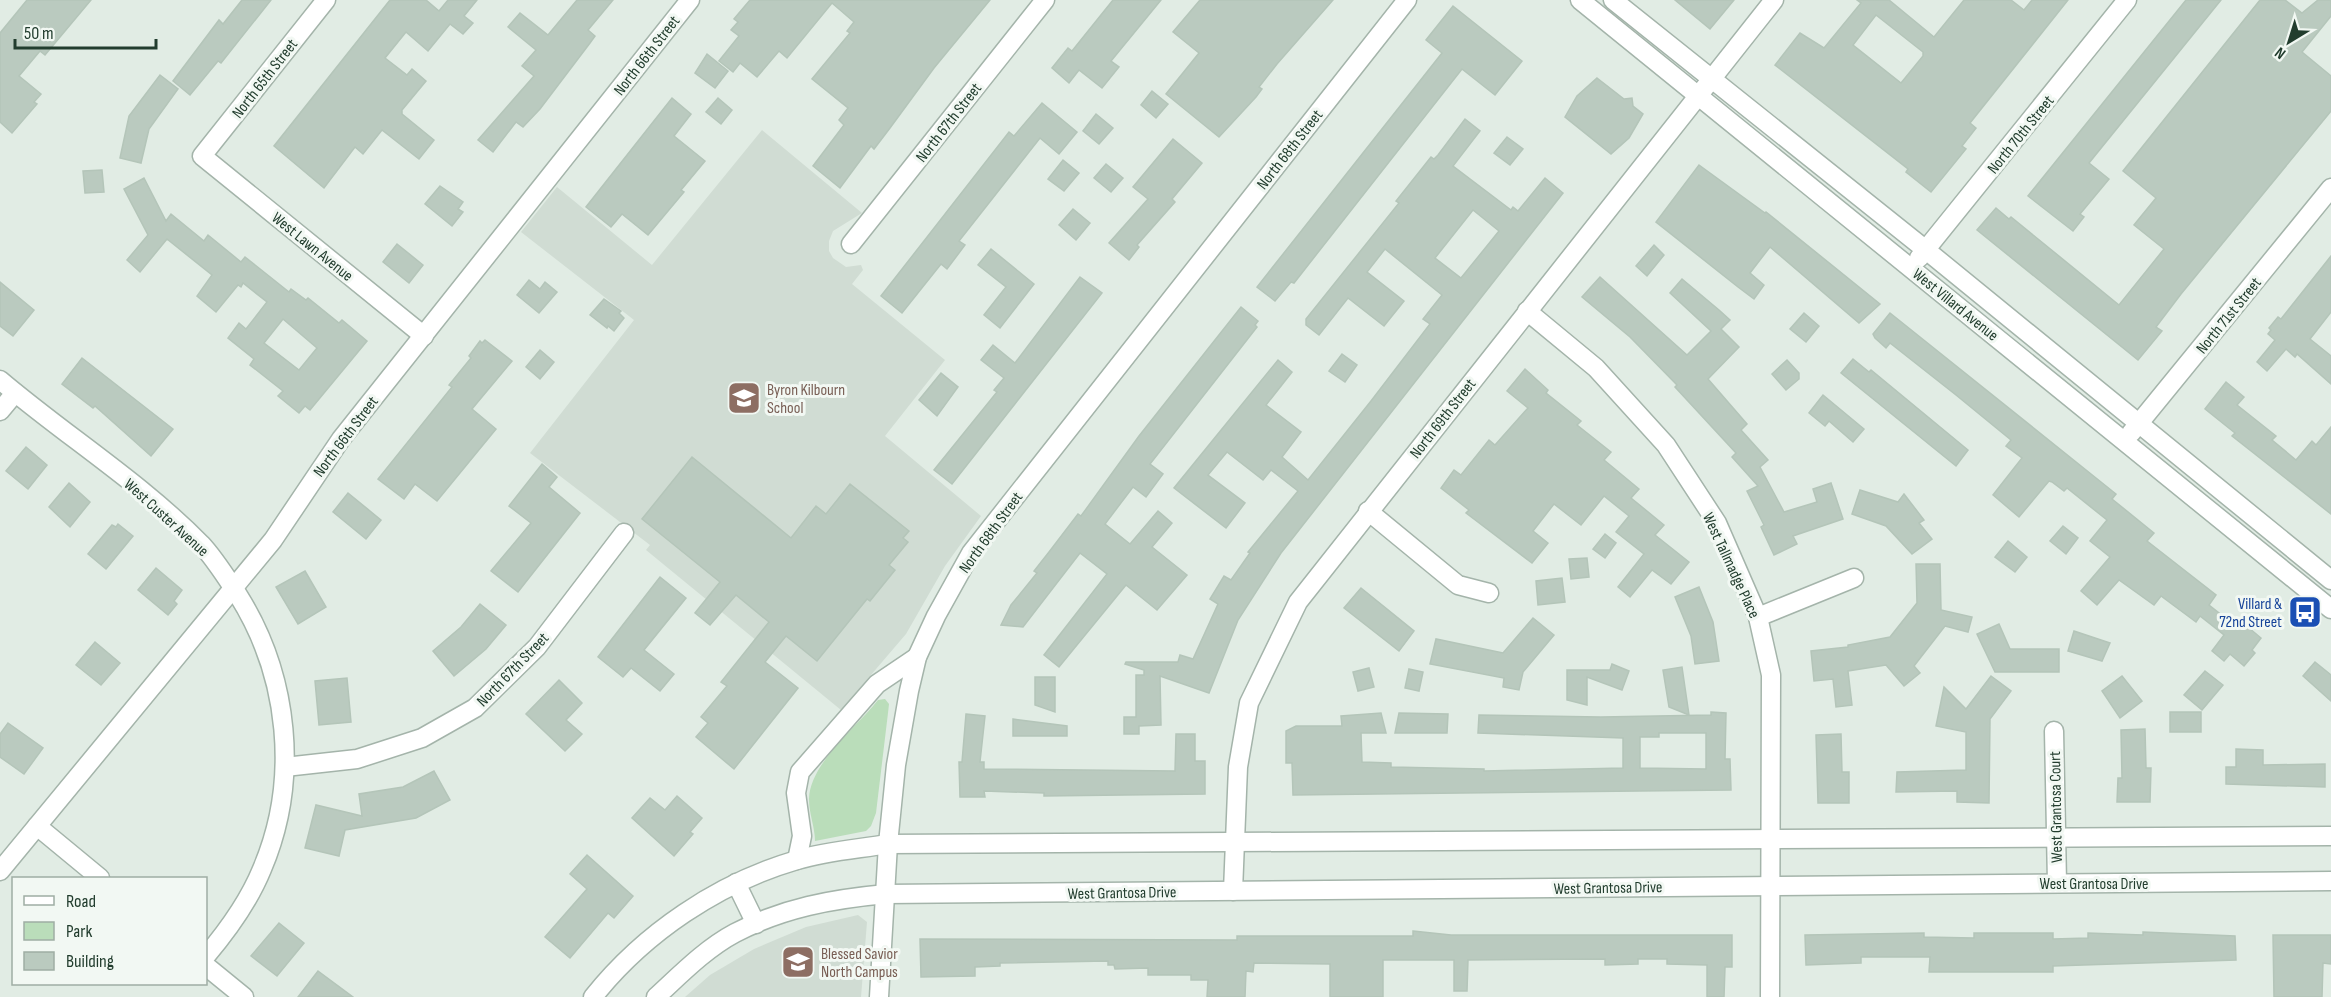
<svg xmlns="http://www.w3.org/2000/svg" width="2331" height="997" font-family="'Sofia Sans Condensed',sans-serif">
<rect width="100%" height="100%" fill="#e1ece4"/>
<g fill="#d0dcd3">
<path d="M762,130l100,83 -29,18 -4,10v10l4,7 13,9 15,-2 2,5 -11,14 93,76 -60,76 96,80 -36,50 -39,68 -65,76 -195,-160 4,-5 -120,-92 104,-133 -113,-88 36,-45 95,78z"/>
<path d="M858,915l9,7 -6,75h-176l25,-22 44,-26 52,-22z"/>
</g>
<path fill="#baddba" d="M885,699l4,5 -1,9 -12,100 -5,13 -5,5 -51,10c0,-14 -6,-27 -6,-42 1,-36 47,-71 69,-99z"/>
<g fill="#bacabf" stroke="#b4c5b9" stroke-width="1.5" fill-rule="evenodd">
<path d="M27,0h64l-46,55 -5,-4 -21,25 22,18 -7,8 3,2 -25,29 -12,-11v-89z"/>
<path d="M242,0h29l-50,63 -3,-2 -28,34 -17,-14 46,-61 4,4z"/>
<path d="M390,0h36l13,11 9,-11h29l-13,16 9,7 -10,11 -13,-10 -22,27 -22,-19 -21,26 22,17 5,-6 14,12 -24,29v4l32,26 -15,19 -37,-29 -19,24 -8,-7 -31,41 -50,-42z"/>
<path d="M577,0h36l-25,30 7,6 -5,7 -50,66 -17,18 -7,-5 -23,30 -15,-12 56,-64 -12,-10 14,-16 -28,-23 12,-14 28,22z"/>
<path d="M750,0h240l-56,68 -44,60 -16,21 -3,-3 -31,42 -27,-22 31,-41 -5,-5 9,-12 -36,-29 38,-46 -3,-2 7,-9 -22,-19 -45,55 -8,-7 -22,26 -17,-14 -7,9 -14,-11 20,-25 -8,-6 7,-8 -4,-3z"/>
<path d="M1113,0h48l-50,61 8,6 -17,21 -23,-18 -10,13 -17,-15 16,-20 4,3z"/>
<path d="M1200,0h133l-56,64 -18,23 3,2 -6,8 -37,40 -53,-43 33,-41 -26,-21z"/>
<path d="M1675,0h59l-24,29z"/>
<path d="M1857,0h32l45,37 30,-37h47l13,10 8,-10h36l-98,123 6,5 -14,18 4,3 -35,43 -25,-20 2,-3 -133,-104 25,-32 24,15 37,-45zM1876,15l47,37v4l-22,27 -48,-38z"/>
<path d="M2186,0h35l-132,163 20,16 -29,35 4,3 -11,14 -45,-35z"/>
<path d="M2260,0h25l17,13 16,-13h13v16l-29,36 29,24v35l-150,183 -25,33 6,4 -24,29 -161,-130 19,-22 13,11 2,-2 108,88 45,-56 -30,-24 22,-27 -33,-27z"/>
<path d="M1453,6l69,55 -27,34 -33,-26 -168,214 -3,-1 -16,19 -18,-14 185,-234 -16,-13z"/>
<path d="M707,54l21,17 -13,17 -20,-15z"/>
<path d="M160,75l18,14 -29,40 -8,34 -21,-5 9,-42z"/>
<path d="M1597,78l27,21 8,-1 1,8 10,8 -14,24 -18,16 -46,-37 12,-21z"/>
<path d="M1152,91l16,13 -12,14 -15,-13z"/>
<path d="M672,98l19,16 -17,22 31,25 -24,29 3,2 -36,43 -26,-21 -11,13 -25,-20z"/>
<path d="M718,98l14,12 -11,14 -15,-12z"/>
<path d="M1042,103l35,29 -18,22 -19,-16 -81,103 6,4 -18,24 -6,-5 -39,49 -21,-17 128,-164 5,4z"/>
<path d="M1096,114l17,14 -14,16 -16,-13z"/>
<path d="M1465,119l15,12 -27,35 58,44 2,-3 5,4 27,-33 18,15 -282,360 -43,67 -29,73 -49,-17 1,49 -22,1v8h-15v-17h12v-42h8v-5l-19,-6 1,-2h52l2,-7 13,4 25,-55 -8,-5 14,-23 7,4 19,-27 -2,-1 50,-61 -27,-21 -8,10 -36,-28 -19,23 37,28 -19,25 -52,-40 104,-128 14,12 -26,33 35,27 -19,25 26,23 63,-79 59,-77 -7,-5 19,-24 -57,-46 -18,23 37,29 -20,25 -36,-28 -29,37 -13,-10v-6l93,-116 -3,-2 35,-44 3,2 4,-4zM1473,210l26,21 -38,47 -26,-20z"/>
<path d="M1507,137l16,12 -13,16 -16,-12z"/>
<path d="M1173,139l29,24 -30,36 3,3 -38,43 2,2 -10,13 -20,-17 39,-44 -15,-12z"/>
<path d="M1063,160l16,13 -15,18 -16,-12z"/>
<path d="M1106,164l17,14 -12,14 -17,-14z"/>
<path d="M1699,165l66,48 1,-1 114,92 -21,19 -89,-76 -20,26 14,12 -10,14 -16,-12 -82,-65z"/>
<path d="M102,170l2,22 -19,1 -2,-22z"/>
<path d="M144,178l22,43 5,-7 33,27 4,-6 33,27 4,-5 44,35 2,-3 15,11 2,-2 31,25 3,-3 25,21 -57,69 -5,-4 -6,7 -21,-17 5,-5 -33,-26 4,-6 -26,-21 11,-15 7,6 21,-27 -24,-19 -2,4 -3,-2 -22,27 -19,-16 15,-21 -45,-36 -27,33 -13,-12 21,-25 -24,-46zM283,319l34,29 -18,22 -35,-27z"/>
<path d="M440,186l23,16 -5,7 5,3 -11,14 -27,-22z"/>
<path d="M1073,209l17,14 -14,17 -17,-15z"/>
<path d="M397,244l26,21 -14,18 -26,-21z"/>
<path d="M1654,245l10,10 -17,21 -11,-10z"/>
<path d="M991,249l43,35 -34,44 -16,-13 22,-28 -28,-22z"/>
<path d="M2331,256v56l-21,27 21,17v28l-34,-30 -2,3 -9,-8 -19,22 -10,-9 18,-22 -7,-6 3,-4 -2,-2 9,-11 3,2z"/>
<path d="M1080,277l22,16 -150,191 -18,-14 63,-78 -3,-2 10,-12 -23,-18 12,-15 22,18z"/>
<path d="M1600,277l87,78 24,-24 -41,-38 12,-14 37,31 11,10 -9,9 18,18 -31,32 39,45 -6,6 27,30 -8,7 24,45 33,-10 -4,-13 18,-6 12,36 -50,17 4,8 -23,11 -13,-28 3,-2 -17,-34 11,-5 -26,-29 4,-4 -61,-66 2,-2 -47,-48 -48,-40z"/>
<path d="M529,280l11,9 5,-7 12,10 -18,21 -22,-18z"/>
<path d="M0,282l34,28 -21,26 -13,-10z"/>
<path d="M604,299l17,12 -2,2 5,5 -10,13 -6,-5 -1,2 -17,-13z"/>
<path d="M1241,307l17,14 -3,4 2,2 -107,137 13,10 -17,23 -13,-10 -28,37 25,20 28,-33 14,12 -20,24 35,28 -30,35 -31,-25 -67,82 -15,-12 63,-81 -27,-21 -57,74 -22,-2 10,-20 26,-32 -3,-2 15,-19 29,-38 3,2 58,-80z"/>
<path d="M1804,313l15,13 -13,16 -16,-13z"/>
<path d="M1890,313l226,181 -4,5 42,34 -7,8 69,54 -7,10 23,18 4,-6 25,21 -9,12 3,3 -11,13 -14,-12 -6,7 -12,-10 12,-16 -24,-19 -4,6 -35,-26 -7,9 -35,-25 -22,25 -16,-14 29,-34 -20,-16 17,-21 -40,-32 -3,3 -12,-9 -3,-1 -30,36 -26,-22 29,-37 -16,-12 5,-6 -55,-45 -66,-52 -4,5 -11,-10 -2,-4z"/>
<path d="M485,340l27,21 -40,48 24,20 -59,72 -22,-17 -11,15 -26,-20 74,-92 -3,-2 22,-27 -2,-2 11,-15 2,2z"/>
<path d="M540,350l14,12 -14,17 -14,-12z"/>
<path d="M1342,354l15,11 -12,17 -16,-11z"/>
<path d="M82,358l91,71 -22,27 -56,-50 -2,2 -31,-24z"/>
<path d="M1853,359l16,13 2,-2 97,80 -12,16 -115,-93z"/>
<path d="M1787,360l12,13v6l-13,11 -14,-16z"/>
<path d="M1525,369l23,21 -2,3 35,28 -4,4 34,27 -7,8 35,29 -8,9 33,27 -9,10 34,27 -18,22 -19,-14 -22,27 -12,-10 26,-33 -28,-22 13,-16 -25,-20 -23,29 -27,-21 -21,27 15,12 -16,20 -66,-50 3,-3 -28,-22 13,-18 7,5 28,-35 6,5 33,-37 -21,-17z"/>
<path d="M941,373l17,14 -21,29 -18,-16z"/>
<path d="M2226,382l18,15 -7,8 39,31 -4,4 24,20 16,-19 4,4 15,-18v87l-99,-78 3,-3 -30,-24z"/>
<path d="M1823,395l41,34 -11,13 -24,-21 -4,5 -16,-13z"/>
<path d="M26,447l21,18 -19,24 -22,-18z"/>
<path d="M692,457l99,81 25,-32 10,8 24,-30 59,47 -6,7 5,4 -19,23 6,5 -25,31 -3,-2 -50,62 -31,-25 -21,26 33,26 -64,81 -38,-32 12,-14 -7,-6 26,-31 -6,-4 48,-60 -33,-27 -26,30 -15,-12 25,-31 -78,-63z"/>
<path d="M542,464l15,13 -8,10 31,26 -62,79 -27,-21 40,-48 -22,-17z"/>
<path d="M69,483l21,19 -20,25 -21,-20z"/>
<path d="M1860,490l38,12 6,-8 20,26 -5,3 13,16 -20,15 -26,-28 -34,-12z"/>
<path d="M348,493l33,27 -15,19 -33,-27z"/>
<path d="M118,524l15,12 -27,33 -18,-15 24,-29 4,2z"/>
<path d="M2063,526l15,12 -12,16 -16,-13z"/>
<path d="M1605,534l11,9 -11,15 -12,-9z"/>
<path d="M2008,541l19,16 -12,15 -20,-15z"/>
<path d="M1587,558l2,19 -18,2 -2,-20z"/>
<path d="M1916,564h24l1,46 31,7 -4,15 -23,-6 -31,40 6,7 -16,13 -18,-21 -38,6 4,34 -16,2 -3,-28 -19,2 -3,-30 37,-4v-2l42,-8 27,-34z"/>
<path d="M156,568l26,22 -8,11 3,3 -9,11 -30,-25z"/>
<path d="M305,571l21,36 -28,17 -22,-37z"/>
<path d="M660,577l26,21 -42,52 30,24 -14,17 -29,-23 -8,9 -25,-20z"/>
<path d="M1562,578l3,24 -27,3 -2,-24z"/>
<path d="M1699,587l14,35 6,39 -24,3 -4,-28 -16,-39z"/>
<path d="M1361,588l53,43 -15,20 -55,-43z"/>
<path d="M480,604l26,21 -20,24 -32,27 -21,-25 28,-24z"/>
<path d="M1533,618l21,17 -31,37 -4,18 -16,-3 1,-9 -74,-14 6,-25 67,14z"/>
<path d="M1999,624l11,25h49v23h-64l-18,-38z"/>
<path d="M2074,631l36,12 -8,18 -34,-10z"/>
<path d="M95,642l25,21 -19,22 -25,-20z"/>
<path d="M2315,662l16,13v26l-28,-25z"/>
<path d="M1612,664l17,7 -7,19 -35,-13v28l-20,-5v-30h43z"/>
<path d="M1682,667l7,48 -20,-8 -6,-37z"/>
<path d="M1369,668l5,19 -16,4 -5,-19z"/>
<path d="M1409,669l14,3 -4,19 -14,-3z"/>
<path d="M2205,671l18,14 -21,25 -18,-15z"/>
<path d="M1991,676l20,15 -21,28 -1,84 -32,-1v-11l-61,1 1,-20 69,-2v-38l-30,-6 8,-39 22,22z"/>
<path d="M2122,676l20,25 -22,17 -18,-27z"/>
<path d="M1035,677h20v35l-20,-7z"/>
<path d="M347,678l4,44 -32,3 -4,-44z"/>
<path d="M559,680l23,23 -16,17 16,14 -17,17 -39,-37z"/>
<path d="M1711,712l15,1 -1,46h5l1,31 -438,5 -1,-32h-6v-32l10,-5h46l-1,-10 40,-3 5,20h-25l1,29 29,1v4l93,2v2l139,-3v-30l-145,-5 1,-18 122,2 110,-2zM1659,733h47v36l-66,-1v-31h19z"/>
<rect x="2170" y="712" width="31" height="20"/>
<path d="M1399,713l49,1 -1,19h-52z"/>
<path d="M966,714l19,2 -5,46h4v7l191,2 1,-37h19v27h10v33l-161,2v-3l-60,-2 1,6h-25l-1,-35h3z"/>
<path d="M1013,719l54,7v10h-54z"/>
<path d="M8,723l35,25 -19,26 -24,-17v-23z"/>
<path d="M2145,729l1,39h5l-1,34h-33l1,-24h4l-1,-48z"/>
<path d="M1841,734l1,38h7v31h-31l-2,-68z"/>
<path d="M2236,749l27,1v15l62,-1v23l-99,-3v-17h10z"/>
<path d="M434,771l16,29 -34,18 -71,12 -6,26 -34,-8 11,-43 46,11 -3,-22 44,-7z"/>
<path d="M677,796l25,22 -12,14 3,2 -19,22 -42,-38 18,-20 15,12z"/>
<path d="M587,855l46,41 -19,22 -6,-5 -38,45 -25,-21 42,-48 -17,-15z"/>
<path d="M279,923l25,20 -27,33 -26,-20z"/>
<path d="M1413,931l38,4h281v32h-7l-1,30h-17v-32l-40,-1v-5h-29v5l-33,1v-6l-137,1 -1,31h-13v-31h-71v37h-53v-33l-76,-1 -1,9 -7,-1 -1,26h-38l1,-17h-17v-5h-43v-7l-33,1 -1,-4h-6v-4l-108,2v3l-25,1v9l-54,1 -1,-38 317,1v-4h176z"/>
<path d="M2143,932l92,4 1,24 -183,6v6h-124l1,-15h-69v6l-55,2 -1,-30 119,-2v4l50,1v-5h79v6l35,-1v-5l55,2z"/>
<path d="M2273,935h58v29l-8,-1 -1,34h-48z"/>
<path d="M318,971l35,26h-55z"/>
</g>
<g fill="none" stroke-linecap="round" stroke-linejoin="round">
<defs>
<g id="minor">
<path d="M326,0l-124,156 222,180"/>
<path d="M1580,0l751,609"/>
<path d="M1613,0l313,250 405,330"/>
<path d="M851,244l194,-244"/>
<path d="M1919,258l208,-258"/>
<path d="M1527,311l69,57 70,77 51,78 41,94 13,58 -1,322"/>
<path d="M0,380c66,56 140,102 201,164 14,15 25,33 37,51 51,81 62,185 24,274 -13,32 -34,61 -56,87"/>
<path d="M0,411l15,-18"/>
<path d="M2131,433l200,-245"/>
<path d="M1368,511l90,74 31,8"/>
<path d="M1758,617l96,-39"/>
<path d="M2054,731l3,152"/>
<path d="M285,767l72,-8 65,-21 53,-30 62,-61 87,-114"/>
<path d="M37,826l63,52"/>
<path d="M797,860l5,-24 -6,-43 4,-21 77,-88 40,-27"/>
<path d="M0,871l273,-331 68,-101 349,-439"/>
<path d="M736,883l20,41"/>
<path d="M1233,891l5,-124 11,-64 49,-101 476,-602"/>
<path d="M206,966l38,31"/>
<path d="M593,997c51,-64 125,-114 204,-137 29,-9 61,-11 91,-16l1443,-8"/>
<path d="M656,997c24,-22 49,-48 79,-64 48,-25 97,-34 151,-39l1445,-13"/>
<path d="M879,997l9,-153 8,-79 13,-74 8,-34 19,-41 35,-63 436,-553"/>
</g>
</defs>
<use href="#minor" stroke="#a4b4aa" stroke-width="21"/>
<use href="#minor" stroke="#fff" stroke-width="18"/>
</g>
<defs>
<symbol id="school-square" viewBox="-11 -11 22 22"><rect x="-9" y="-9" width="18" height="18" rx="4" fill="#8d6e63" stroke="#f2f8f3"/><path d="M0-5L7-2L0 1L-7-2ZM-4 1L0 2.5L4 1V4Q0 6-4 4Z" fill="#fff"/></symbol>
<symbol id="bus-square" viewBox="-11 -11 22 22"><rect x="-9" y="-9" width="18" height="18" rx="4" fill="#1a4fb4" stroke="#f2f8f3"/><path d="M-5-6H5V4H4V6H2V4H-2V6H-4V4H-5ZM-3.5-4V0h7V-4ZM-3.5 1.2v1.5H-2V1.2ZM2 1.2v1.5H3.5V1.2Z" fill="#fff"/></symbol>
</defs>
<g fill-rule="evenodd">
<use href="#school-square" x="725" y="379" width="38" height="38"/>
<use href="#bus-square" x="2286" y="593" width="38" height="38"/>
<use href="#school-square" x="779" y="943" width="38" height="38"/>
</g>
<g text-anchor="middle" stroke-width="6" stroke-linejoin="round" paint-order="stroke">
<g font-size="16" fill="#223d2e" stroke="#f2f8f3">
<text transform="translate(646 55) rotate(-52)" y="6">North 66th Street</text>
<text transform="translate(264 78) rotate(-52)" y="6">North 65th Street</text>
<text transform="translate(948 122) rotate(-52)" y="6">North 67th Street</text>
<text transform="translate(2020 134) rotate(-51)" y="6">North 70th Street</text>
<text transform="translate(1289 149) rotate(-52)" y="6">North 68th Street</text>
<text transform="translate(313 246) rotate(39)" y="6">West Lawn Avenue</text>
<text transform="translate(1956 304) rotate(39)" y="6">West Villard Avenue</text>
<text transform="translate(2228 315) rotate(-51)" y="6">North 71st Street</text>
<text transform="translate(1442 418) rotate(-52)" y="6">North 69th Street</text>
<text transform="translate(345 436) rotate(-53)" y="6">North 66th Street</text>
<text transform="translate(167 517) rotate(42)" y="6">West Custer Avenue</text>
<text transform="translate(990 532) rotate(-54)" y="6">North 68th Street</text>
<text transform="translate(1732 565) rotate(65)" y="6">West Tallmadge Place</text>
<text transform="translate(512 669) rotate(-46)" y="6">North 67th Street</text>
<text transform="translate(2055 807) rotate(-91)" y="6">West Grantosa Court</text>
<text x="2094" y="889">West Grantosa Drive</text>
<text transform="translate(1608 887) rotate(-1)" y="6">West Grantosa Drive</text>
<text transform="translate(1122 892) rotate(-1)" y="6">West Grantosa Drive</text>
</g>
<g font-size="16" fill="#785e54" stroke="#f2f8f3" text-anchor="start">
<text x="767" y="395">Byron Kilbourn<tspan x="767" dy="18">School</tspan></text>
<text x="821" y="959">Blessed Savior<tspan x="821" dy="18">North Campus</tspan></text>
</g>
<g font-size="16" fill="#164399" stroke="#f2f8f3" text-anchor="end">
<text x="2282" y="609">Villard &amp;<tspan x="2282" dy="18">72nd Street</tspan></text>
</g>
</g>
<rect x="12" y="877" width="195" height="108" fill="#f2f8f3" stroke="#9fada4" stroke-width="1.5"/>
<rect x="24" y="896" width="30" height="9" fill="#ffffff" stroke="#9fada4" stroke-width="1.5"/>
<text x="66" y="907" font-size="18" fill="#223d2e">Road</text>
<rect x="24" y="922" width="30" height="18" fill="#baddba" stroke="#9fada4" stroke-width="1.5"/>
<text x="66" y="937" font-size="18" fill="#223d2e">Park</text>
<rect x="24" y="952" width="30" height="18" fill="#bacabf" stroke="#9fada4" stroke-width="1.5"/>
<text x="66" y="967" font-size="18" fill="#223d2e">Building</text>
<g transform="translate(2289 42) rotate(218)" stroke="#f2f8f3" stroke-width="4.5" paint-order="stroke">
<path d="M0-4.5L10 22L0 15L-10 22Z" fill="#223d2e"/>
<text y="-9" font-size="16" font-weight="bold" text-anchor="middle" fill="#223d2e">N</text>
</g>
<path d="M15 39v9h141v-9" fill="none" stroke="#223d2e" stroke-width="3"/>
<text x="24" y="39" font-size="18" fill="#223d2e" stroke="#f2f8f3" stroke-width="4.5" paint-order="stroke">50 m</text>
</svg>
